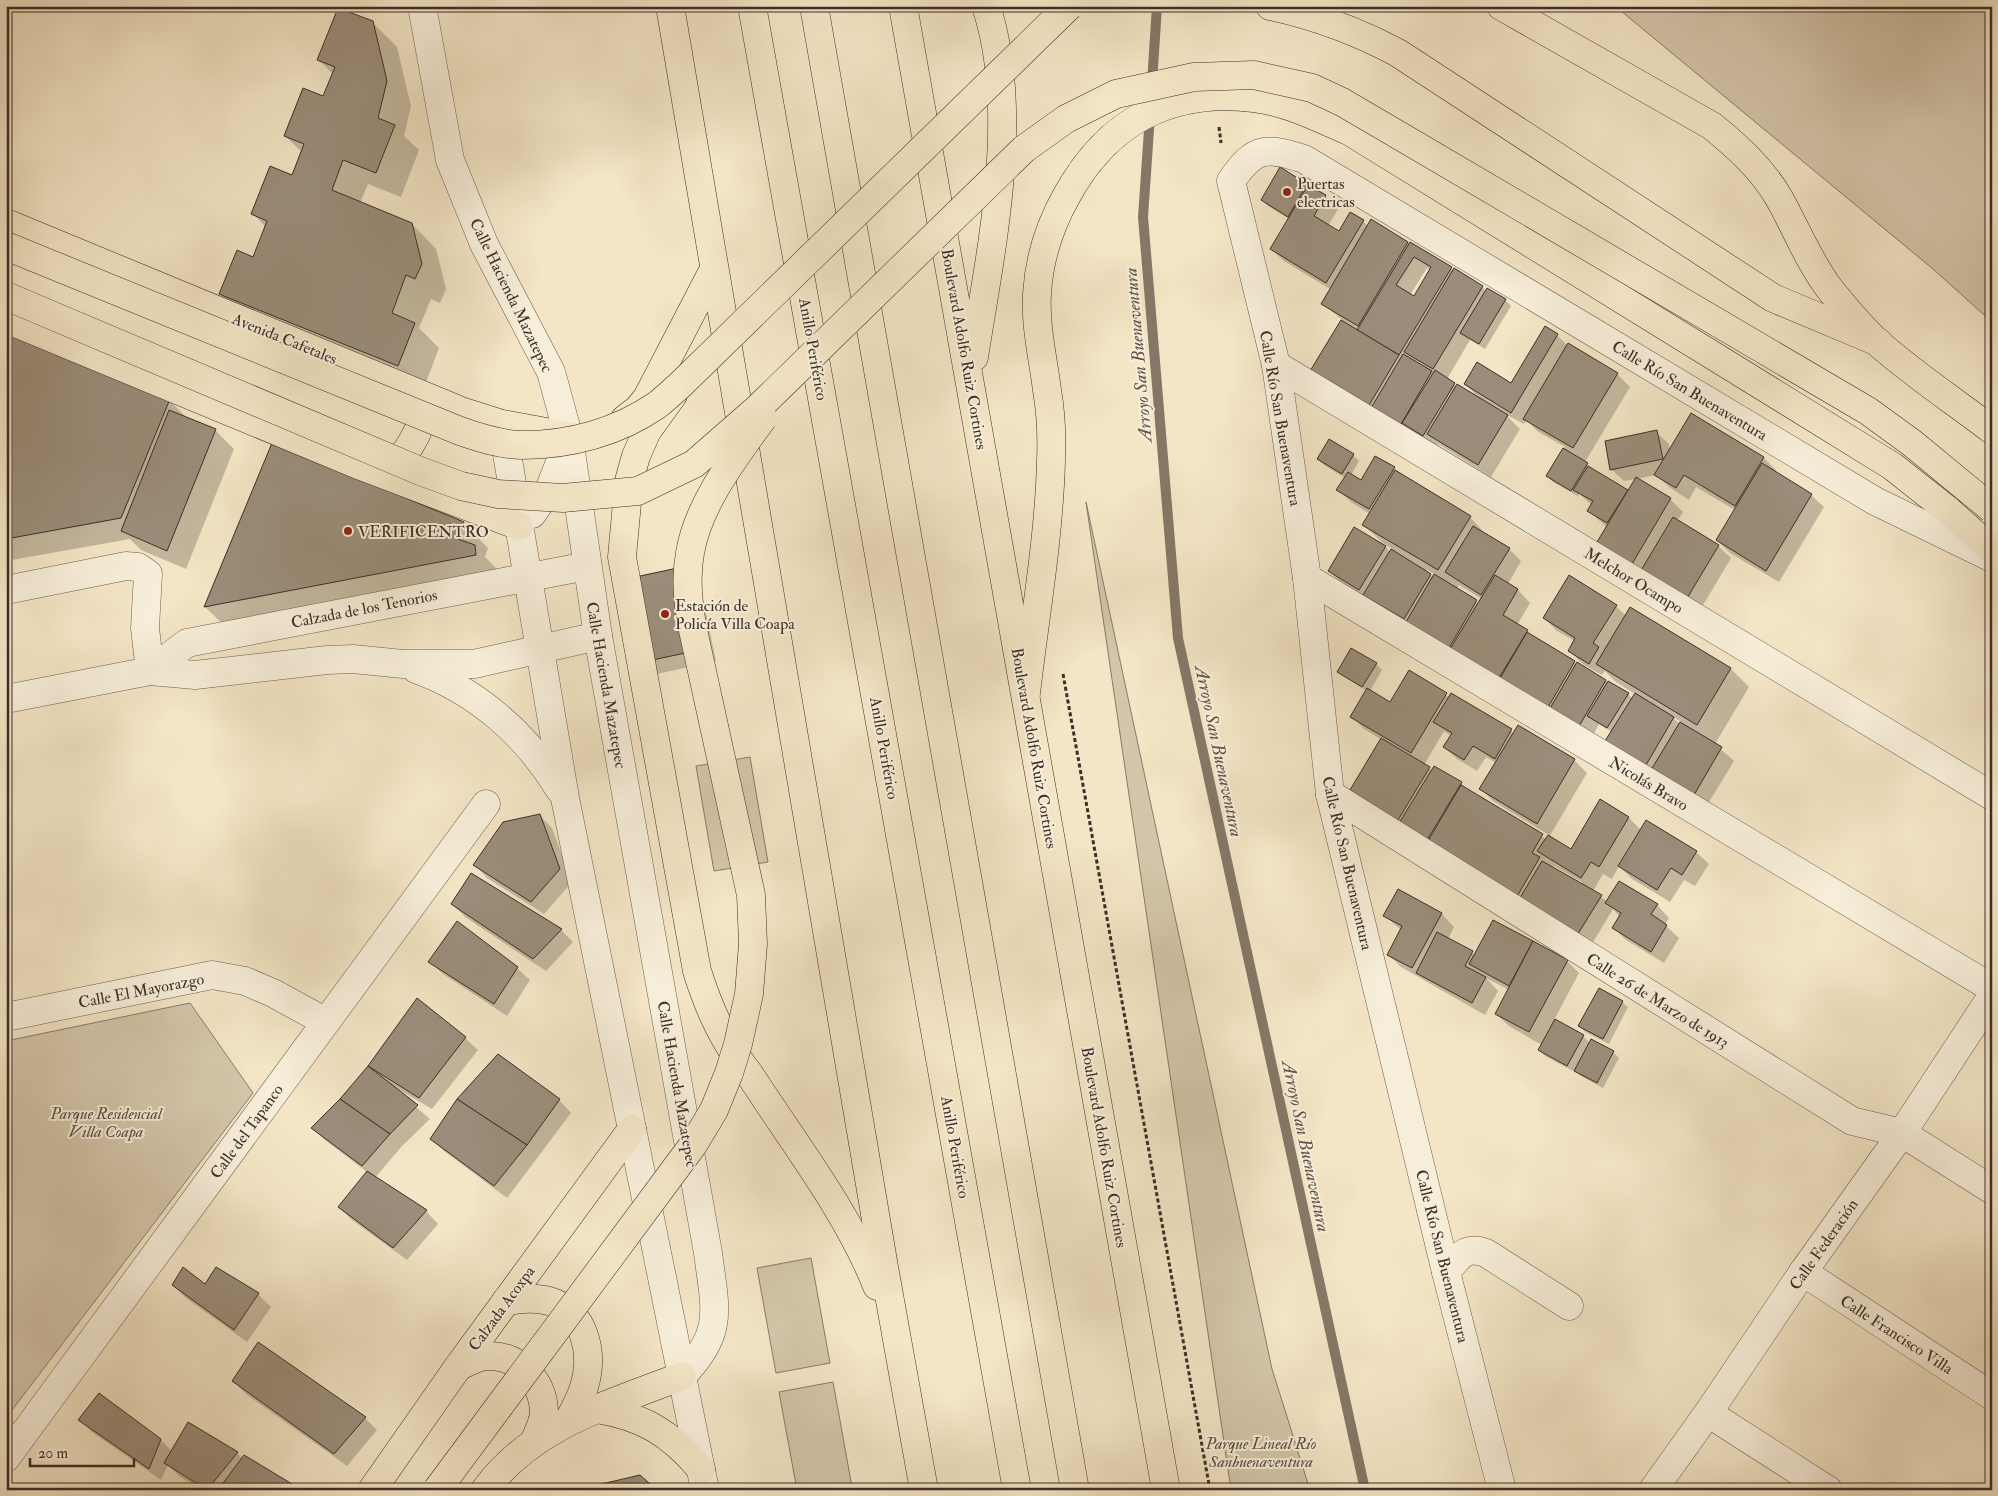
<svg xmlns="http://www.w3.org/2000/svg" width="1998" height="1496" font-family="'IM FELL Double Pica',serif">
<rect width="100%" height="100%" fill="#f3e5c5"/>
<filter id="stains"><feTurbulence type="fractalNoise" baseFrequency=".004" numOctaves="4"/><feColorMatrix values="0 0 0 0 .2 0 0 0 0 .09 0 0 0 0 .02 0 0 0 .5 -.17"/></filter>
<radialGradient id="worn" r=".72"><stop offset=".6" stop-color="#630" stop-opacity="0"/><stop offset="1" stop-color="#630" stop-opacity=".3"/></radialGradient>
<g fill="#d4c6aa" stroke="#887a6a">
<path d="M1615,6h377v316l-59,-53z"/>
<path d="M1086,502l186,867 38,121h-79z"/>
<path d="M750,757l18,105 -54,9 -18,-105z"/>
<path d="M190,1003l63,90 -247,325v-377z"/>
<path d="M811,1258l19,105 -54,10 -19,-105z"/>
<path d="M833,1382l19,105 -15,3h-40l-18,-98z"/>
</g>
<g fill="#0003" fill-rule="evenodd">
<path d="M372,22l25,25 14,59 -7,30 15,14 -18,47 -33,-13 -8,19 52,21 24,25 10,40 -6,14 -9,-4 -12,29 20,20 -16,42 -178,-71 -25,-25 33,-35 13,-32 -13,-13 39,-38 10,-24 -17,-16 39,-38 9,-24 -14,-14z"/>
<path d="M1280,169l45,27 13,13 -10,17 12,7 23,-12 5,5 3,-5 111,66 4,4 19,9 6,6 -26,43 -15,-9 -23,39 9,7 24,13 -15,-15h47l45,-49 11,11 49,28 13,13 -45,75 8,8 35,22 8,-13 -12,2 -13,-12 45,-37 13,12 1,7 94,7 12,12 -1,3 36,22 13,12 -45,75 -49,-29 -13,-13 18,-30 -39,-23 -7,13 -20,-13 -13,-12 -20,4 34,20 13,13 -6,9 41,25 13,12 -32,54 -57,-31 -35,-54 -19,-16 4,-6 -13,-11 -1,2 -25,-14 -6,-6 18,-29 -28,-16 -10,-11 -3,4 -19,-10 15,15 -29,48 -53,-33 -2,4 -127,-72 33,-56 -20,-17 8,-14 -46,-28 -13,-12 18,-30 -21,-13 -6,-6zM1427,268l4,3 -16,26 -5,-2z"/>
<path d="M6,332l163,68 19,19 27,11 19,19 -48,120 -45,-19 -11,-11 -124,22z"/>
<path d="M272,444l191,79 25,25 -3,9 14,14 -269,60 -25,-24z"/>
<path d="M1353,455l6,6 -8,14 10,7 33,-14 6,7 70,42 18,20 21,12 12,12 -13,23 10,6 12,13 -13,22 16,13 95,56 5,5 2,-5 -19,-12 -11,-11 -3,4 -18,-10 -15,-14 6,-10 -18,-10 -13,-13 72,-12 10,10 4,-8 101,61 18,18 -34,57 19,17 -28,46 -86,-54 -8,-21 -13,-8 -8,15 -249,-155 -13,-13 56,-25 5,6 2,-3 -9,-6 -19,-18 6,-11 -19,-12 -13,-12 7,-12 -21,-13 -6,-6zM1427,570l9,5 -2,3 -8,-7zM1459,585l23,14 -3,5 -22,-15zM1675,718l6,4 -1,2 -6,-5z"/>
<path d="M699,580l17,81 -59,13 -13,-13z"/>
<path d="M1376,664l6,6 -12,21 21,13 18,-32 41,26 2,-4 62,39 4,-7 56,34 13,13 -38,64 22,13 30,-49 28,17 12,12 55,22 13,12 -14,22 -11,-6 -14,22 -38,-23 -13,-13 -7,13 -9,-5 -10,17 15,11 49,3 12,13 -4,7 14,13 -15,25 -38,-23 -12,-12 5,-12 -6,-7 -24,40 -228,-142 21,-67 -18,-11 -13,-13 16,-25 -22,-14 -6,-6zM1444,731l7,5 -7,11 13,12 20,12 9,-14 10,6 -15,26 12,12 56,34 -3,4 -77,-48 -8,-8 -29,-12 -8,-6zM1554,866l28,16 -1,2 -28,-16z"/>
<path d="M539,815l13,13 20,54 -28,32 -57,-36 -12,-13z"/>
<path d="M1399,891l43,23 12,13 -6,12 27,16 19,-34 73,40 12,12 -25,47 29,16 7,7 23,9 6,6 -16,30 -22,-12 -7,-6 -1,1 -28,-15 -6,-6 3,-5 -33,-19 -13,-12 13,-24 -23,-12 12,13 -13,24 -84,-48 -13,-13 13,-24 -16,-14z"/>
<path d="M452,904l109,26 12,12 -27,29 -81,-54z"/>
<path d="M457,922l60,46 13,12 -23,36 -64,-42 -13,-12z"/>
<path d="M417,999l48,39 13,12 -46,59 -34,-20 -1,2 33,28 -28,27 -27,32 51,33 12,13 -31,36 -55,-40 -13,-13 28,-35 -42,-32 -12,-12 56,-61z"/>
<path d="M1622,1002l6,5 -19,37 -24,-12 -6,-6z"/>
<path d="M559,1100l12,13 -64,85 -63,-47 -13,-12z"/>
<path d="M216,1268l42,26 13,13 -24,35 -61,-44 -13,-13 33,1z"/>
<path d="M233,1381l132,37 12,12 -30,36 -101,-72z"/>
<path d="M80,1419l81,21 11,11 65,2 6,6 57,31h-100l-22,-15 -10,-10 -7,15 -69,-48z"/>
</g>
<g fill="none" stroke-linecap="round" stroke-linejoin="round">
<g stroke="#857767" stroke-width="10">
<path d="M1152,83l5,-77"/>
<path d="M1150,115l-7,102 35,421 187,852"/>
</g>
</g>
<g fill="#9b8d7a" stroke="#3c2e29" fill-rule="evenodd">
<path d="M338,8l35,13 14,60 -9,37 17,7 -19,48 -33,-13 -11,30 80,33 10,41 -7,15 -9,-4 -14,38 23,10 -17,43 -179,-72 18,-44 16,7 14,-36 -16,-7 19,-48 22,9 12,-31 -20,-8 19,-48 20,8 12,-29 -18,-7z"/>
<path d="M1280,167l27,17 -19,33 -27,-17z"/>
<path d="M1308,185l18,10 -12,21 25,15 11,-19 14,8 -38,63 -56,-34z"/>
<path d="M1371,219l37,23 -50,84 -37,-22z"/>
<path d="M1410,242l42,25 -53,88 -42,-25zM1414,257l17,10 -17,29 -18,-11z"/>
<path d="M1454,268l29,18 -50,83 -29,-17z"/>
<path d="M1487,288l19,11 -27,45 -19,-11z"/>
<path d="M1341,320l58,35 -34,57 -58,-36z"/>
<path d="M1545,326l13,8 -47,79 -47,-29 13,-22 34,21z"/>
<path d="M6,330l164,69 -49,119 -115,21z"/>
<path d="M1568,343l50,30 -45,75 -50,-29z"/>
<path d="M1403,354l29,17 -32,55 -29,-18z"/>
<path d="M1435,370l20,13 -32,53 -21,-13z"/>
<path d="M1457,384l51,31 -30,50 -51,-31z"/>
<path d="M169,410l47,19 -49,122 -46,-20z"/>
<path d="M1691,413l73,44 -29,49 -51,-31 -8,13 -22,-13z"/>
<path d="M1657,430l6,29 -53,11 -5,-29z"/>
<path d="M1329,439l25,15 -12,20 -25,-15z"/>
<path d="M272,443l192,79 -6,17 17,6 1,10 -272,52z"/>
<path d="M1563,448l25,15 -17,28 -25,-15z"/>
<path d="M1375,456l20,11 -26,42 -33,-19 12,-18 13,8z"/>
<path d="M1762,463l50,31 -46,77 -50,-31z"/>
<path d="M1588,466l40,24 -21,33 -20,-12 6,-10 -20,-11z"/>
<path d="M1395,470l76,46 -33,54 -76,-45z"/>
<path d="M1636,477l35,21 -42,71 -35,-22z"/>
<path d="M1673,517l46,28 -33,55 -46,-28z"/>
<path d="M1473,526l37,22 -29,47 -36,-23z"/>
<path d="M1354,527l32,19 -27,44 -31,-19z"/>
<path d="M1391,549l40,25 -27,45 -41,-24z"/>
<path d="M687,566l17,83 -61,13 -17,-83z"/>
<path d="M1434,574l43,26 -28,48 -43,-26z"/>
<path d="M1495,575l23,14 -15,26 25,15 -29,48 -49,-29z"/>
<path d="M1569,575l48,30 -24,38 6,4 -10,17 -21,-13 7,-13 -32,-20z"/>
<path d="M1630,607l101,61 -34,57 -101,-61z"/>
<path d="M1527,632l48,29 -28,48 -48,-29z"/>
<path d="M1351,648l26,15 -15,24 -25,-15z"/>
<path d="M1577,662l29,18 -28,48 -29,-18z"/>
<path d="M1409,670l38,23 -36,60 -61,-36 17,-29 23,14z"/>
<path d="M1608,681l21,12 -22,35 -20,-12z"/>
<path d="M1451,693l61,36 -17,30 -22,-13 -9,14 -21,-13 9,-14 -19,-11z"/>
<path d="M1635,693l39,24 -28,48 -41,-24z"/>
<path d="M1680,722l42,25 -28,48 -43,-25z"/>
<path d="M1518,725l57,34 -38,65 -58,-35z"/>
<path d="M1381,738l49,29 -35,58 -48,-30z"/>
<path d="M1434,766l28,16 -38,63 -28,-17z"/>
<path d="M1461,785l82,49 -11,19 8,4 -25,43 -90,-54z"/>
<path d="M1600,799l29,18 -30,50 -8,-5 -10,16 -44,-27 11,-16 23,14z"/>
<path d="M540,814l20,55 -29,33 -58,-37 30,-43z"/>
<path d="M1646,820l51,31 -15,24 -11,-7 -14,22 -39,-24z"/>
<path d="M1542,861l60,34 -26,42 -58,-36z"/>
<path d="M471,873l91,56 -29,30 -82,-55z"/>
<path d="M1619,881l39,23 -7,10 16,11 -16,27 -39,-24 9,-15 -16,-10z"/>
<path d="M1398,889l44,24 -30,55 -25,-13 15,-29 -19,-10z"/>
<path d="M1493,920l40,21 -24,45 -40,-22z"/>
<path d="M457,921l61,46 -24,37 -66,-42z"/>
<path d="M1437,932l36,19 -8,15 21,11 -14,26 -56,-30z"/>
<path d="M1533,941l35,19 -39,72 -34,-18z"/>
<path d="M1599,988l24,13 -20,38 -25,-13z"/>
<path d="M417,998l49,39 -47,61 -51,-32z"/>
<path d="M1555,1019l29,16 -17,31 -29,-16z"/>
<path d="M1591,1039l23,12 -17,32 -23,-12z"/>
<path d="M498,1054l62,45 -33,46 -70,-46z"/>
<path d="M368,1066l50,39 -28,29 -50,-35z"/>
<path d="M340,1099l50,35 -28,32 -51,-38z"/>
<path d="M457,1099l70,46 -33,41 -64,-47z"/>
<path d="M367,1171l60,39 -34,38 -55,-41z"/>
<path d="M183,1267l22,17 11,-17 43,26 -25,37 -62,-45z"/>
<path d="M258,1342l108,75 -32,37 -102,-73z"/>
<path d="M99,1393l62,46 -12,30 -71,-49z"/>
<path d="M188,1422l50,30 -31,38 -43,-27z"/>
<path d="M244,1455l58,35h-84z"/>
<path d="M640,1475l17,15h-81z"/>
</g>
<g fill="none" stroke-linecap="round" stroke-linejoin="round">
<defs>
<g id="minor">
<path d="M422,6l28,154 34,84 67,128 18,66 29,198 110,617c7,56 17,79 -26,123"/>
<path d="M1276,365l716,431"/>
<path d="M502,424l63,374 140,692"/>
<path d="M532,514l17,-24 20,-51"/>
<path d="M1307,578l685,410"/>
<path d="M6,590l120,-24 12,1 10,7 -3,54 5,43"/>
<path d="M416,669c61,22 110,65 144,121"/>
<path d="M150,671l37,-28 400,-77"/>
<path d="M6,699l144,-28 45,4 132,-15 26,-1 50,5h71l124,-28"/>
<path d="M1330,794l522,327 50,12 90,57"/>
<path d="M6,1017l206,-42 33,6 28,12 53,29"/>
<path d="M1446,1272c13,-15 19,-27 40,-19l83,53"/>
<path d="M1803,1272l189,124"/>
<path d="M1708,1413l120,77"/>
<path d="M6,1458l480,-654"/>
<path d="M1502,1490l-56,-218 -116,-478 -23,-216 -31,-213 -45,-184c24,-35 35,-34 73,-22l571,342 117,57"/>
<path d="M1653,1490l55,-77 95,-141 99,-139 90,-137"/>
</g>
<g id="major">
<path d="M670,6l214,1261 40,223"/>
<path d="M903,6l263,1484"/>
<path d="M1270,6c46,10 87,25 128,47l375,245 105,44"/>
<path d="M1501,6l211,120c26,21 50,43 67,72 17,30 29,62 50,90 15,19 31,38 48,54 36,32 77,59 115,88"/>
<path d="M6,223l455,188 41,13 71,13"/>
<path d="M6,319l355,147 158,60"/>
<path d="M974,357c17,-108 47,-245 12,-351"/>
<path d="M673,395l-26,36 -11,25 -7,25 -7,76 75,414c13,41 27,71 53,104 43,67 98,137 127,211"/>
<path d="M625,419l13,-10 9,-11 67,-129"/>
<path d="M373,464c11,-2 24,-4 33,-12 2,-3 4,-7 6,-10 10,-17 15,-31 2,-47"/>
<path d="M1026,693c9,-77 23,-155 25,-232 1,-24 0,-48 -4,-71 -4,-32 -12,-64 -10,-96 2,-35 13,-69 30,-99 41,-74 103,-107 187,-97 34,4 64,20 95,33l543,335 57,45 43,39"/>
<path d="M506,1301c15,-2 29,-4 43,0 37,11 45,53 35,86 -3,12 -11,24 -16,35"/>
<path d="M458,1367c9,-5 18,-10 28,-11 32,-2 57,25 58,55 0,10 -5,20 -9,29"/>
<path d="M597,1409c47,8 73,24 104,60"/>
<path d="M372,1490l86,-123 174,-238"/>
<path d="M485,1490c47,-65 126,-86 197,-114"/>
</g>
<g id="highway">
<path d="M752,6l265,1484"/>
<path d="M814,6l261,1484"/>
</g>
</defs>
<use href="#minor" stroke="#6a5c50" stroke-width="29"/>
<use href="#major" stroke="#3c2e29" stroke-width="29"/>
<use href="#highway" stroke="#3c2e29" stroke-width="29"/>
<g stroke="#3c2e29" stroke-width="3" stroke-dasharray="4 2.5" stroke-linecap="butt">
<path d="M1219,127l2,16"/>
<path d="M1063,674l147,816"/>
</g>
<use href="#minor" stroke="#f7eed9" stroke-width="28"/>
<use href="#major" stroke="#f3e5c5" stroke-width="28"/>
<use href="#highway" stroke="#f3e5c5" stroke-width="28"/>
<defs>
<g id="major-bridge">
<path d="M6,246l454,185c20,7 42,14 63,14 47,0 95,-13 134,-40 8,-6 15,-13 23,-20l389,-379"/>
<path d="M6,296l414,175 41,15 37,8 65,4 75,-7 56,-27 63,-55 267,-260 42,-30 50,-25 78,-17 60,-2 58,13 30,14 41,24 485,285 44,32 80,66"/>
<path d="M437,1490l256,-345 21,-35 15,-37 9,-29 11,-50 4,-50 -2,-49 -58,-265c-5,-26 -8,-51 -3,-77 8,-49 45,-96 73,-135"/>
</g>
</defs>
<use href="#major-bridge" stroke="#3c2e29" stroke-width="29" stroke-linecap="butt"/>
<use href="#major-bridge" stroke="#f3e5c5" stroke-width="28"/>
</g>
<g fill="#8f2418" stroke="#f7eed9" stroke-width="2">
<circle cx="1287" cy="192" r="5"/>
<circle cx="348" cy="531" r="5"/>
<circle cx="665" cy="614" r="5"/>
</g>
<g text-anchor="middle" stroke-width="4" stroke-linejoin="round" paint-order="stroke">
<g font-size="16" fill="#3c2e29" stroke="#f7eed9" text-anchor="start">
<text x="1297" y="189">Puertas<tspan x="1297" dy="18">electricas</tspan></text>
<text x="358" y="537">VERIFICENTRO</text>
<text x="675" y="611">Estación de<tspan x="675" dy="18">Policía Villa Coapa</tspan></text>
</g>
<g font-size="16" fill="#3c2e29" stroke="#f7eed9">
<text transform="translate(512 295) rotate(64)" y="6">Calle Hacienda Mazatepec</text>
<text transform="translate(285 338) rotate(22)" y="6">Avenida Cafetales</text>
<text transform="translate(814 349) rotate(80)" y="6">Anillo Periférico</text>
<text transform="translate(965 349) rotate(80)" y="6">Boulevard Adolfo Ruiz Cortines</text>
<text transform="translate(1690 390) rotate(31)" y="6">Calle Río San Buenaventura</text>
<text transform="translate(1281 418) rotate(80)" y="6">Calle Río San Buenaventura</text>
<text transform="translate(1634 580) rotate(31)" y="6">Melchor Ocampo</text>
<text transform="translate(364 608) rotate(-11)" y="6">Calzada de los Tenorios</text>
<text transform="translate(607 685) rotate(80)" y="6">Calle Hacienda Mazatepec</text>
<text transform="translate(885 748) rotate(80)" y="6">Anillo Periférico</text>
<text transform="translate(1035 748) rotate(80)" y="6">Boulevard Adolfo Ruiz Cortines</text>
<text transform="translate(1649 783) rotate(31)" y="6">Nicolás Bravo</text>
<text transform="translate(1348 863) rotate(77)" y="6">Calle Río San Buenaventura</text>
<text transform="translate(141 990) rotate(-11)" y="6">Calle El Mayorazgo</text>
<text transform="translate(1658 1000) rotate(32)" y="6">Calle 26 de Marzo de 1913</text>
<text transform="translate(678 1084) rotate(80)" y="6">Calle Hacienda Mazatepec</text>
<text transform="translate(246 1131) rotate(-54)" y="6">Calle del Tapanco</text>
<text transform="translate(956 1147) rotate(80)" y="6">Anillo Periférico</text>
<text transform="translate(1105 1147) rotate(80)" y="6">Boulevard Adolfo Ruiz Cortines</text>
<text transform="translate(1823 1244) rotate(-55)" y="6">Calle Federación</text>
<text transform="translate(1443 1256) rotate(76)" y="6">Calle Río San Buenaventura</text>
<text transform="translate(501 1308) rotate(-54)" y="6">Calzada Acoxpa</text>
<text transform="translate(1897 1334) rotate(33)" y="6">Calle Francisco Villa</text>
</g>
<g font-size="16" font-style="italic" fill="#5a4c43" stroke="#f7eed9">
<text x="106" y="1119">Parque Residencial<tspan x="106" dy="18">Villa Coapa</tspan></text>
<text x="1261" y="1449">Parque Lineal Río<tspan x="1261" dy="18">Sanbuenaventura</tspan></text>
</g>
<g font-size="18" font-style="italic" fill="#605248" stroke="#f7eed9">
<text transform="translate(1138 355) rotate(-95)" y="6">Arroyo San Buenaventura</text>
<text transform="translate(1219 751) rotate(78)" y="6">Arroyo San Buenaventura</text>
<text transform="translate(1306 1146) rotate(78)" y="6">Arroyo San Buenaventura</text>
</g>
</g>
<rect width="1998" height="1496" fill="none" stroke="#f3e5c5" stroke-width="25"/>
<rect x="8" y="8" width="1983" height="1481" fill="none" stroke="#3c2e29" stroke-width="2.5"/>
<rect x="12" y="12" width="1973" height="1471" fill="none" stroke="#3c2e29"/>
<path d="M30 1458v8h104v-8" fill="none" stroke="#3c2e29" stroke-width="2.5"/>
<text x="38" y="1458" font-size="15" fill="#3c2e29" stroke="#f7eed9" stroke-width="4" paint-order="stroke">20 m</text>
<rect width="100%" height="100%" filter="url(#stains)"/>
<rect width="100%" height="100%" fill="url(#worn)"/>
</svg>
